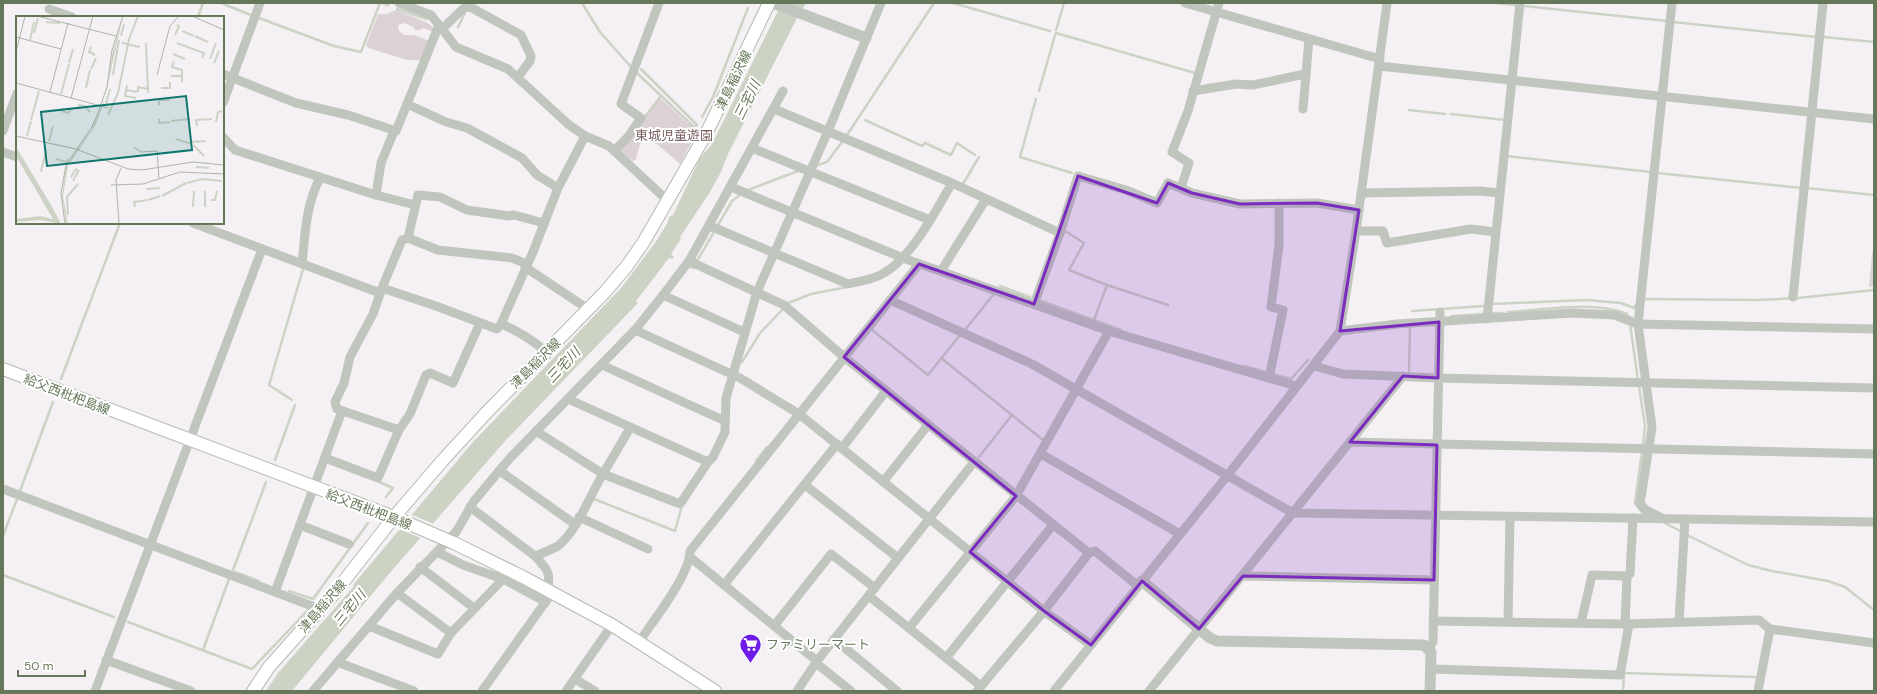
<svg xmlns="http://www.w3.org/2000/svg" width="1877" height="694" font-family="'DM Sans','Noto Sans JP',sans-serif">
<rect width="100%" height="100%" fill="#f5f0f4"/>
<g fill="#dcd1d4">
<path d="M396,10l30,12 8,6 -1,4 -9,-4 -5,2h-4l-1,-3 -10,-4 -6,2 1,6 5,4h11l14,6 -7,19h-15l-39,-12 -2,-3 12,-31h9z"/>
<path d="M660,98l37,34 -17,32 -30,-26 -10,6 -4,15 -3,2 -13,-9z"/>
<path d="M1872,252h2v34l-5,1z"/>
</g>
<path fill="#ccd3c5" d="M782,3h24l-9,15 -69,136 -7,18 -11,20 -30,45 1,2 -10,15 3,3 -2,2 -3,-1c-11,14 -21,28 -33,43l2,2 -132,137 -118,135 -96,116h-26l12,-18 76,-87 -1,-1 120,-143 149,-155 35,-47 11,-18 1,-5 4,-2 27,-57 12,-14 -1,-3 2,1z"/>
<path fill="#f5f0f4" d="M410,514l26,11 -13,14 -26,-11z"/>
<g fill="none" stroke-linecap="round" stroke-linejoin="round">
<g stroke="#ccd3c5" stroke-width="2.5">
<path d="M221,3l30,12"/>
<path d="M382,3l6,2"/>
<path d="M582,3l18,29 31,35"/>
<path d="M953,3l97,28"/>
<path d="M1496,3l21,2"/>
<path d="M474,4v-1"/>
<path d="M1523,6l144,15"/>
<path d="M397,9l30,10"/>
<path d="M198,17l5,-14"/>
<path d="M259,18l75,28 27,6 19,-49"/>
<path d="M1673,22l144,15"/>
<path d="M458,27l7,-14"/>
<path d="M1056,30l8,-27"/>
<path d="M1056,33l139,40"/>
<path d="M1824,37l50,5"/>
<path d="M641,69l56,56 -3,3"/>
<path d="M637,73l61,58"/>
<path d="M1039,91l16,-56"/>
<path d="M1036,99l-16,58 52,16"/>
<path d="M1409,110l36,4"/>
<path d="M1451,114l54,6"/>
<path d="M645,117l15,-20"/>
<path d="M702,117l11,-20 35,-89"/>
<path d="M865,120l57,26 3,-3 26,12 6,-12 18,12"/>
<path d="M847,135l87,-132"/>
<path d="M1506,156l145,16"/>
<path d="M818,165l9,-3 15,-20"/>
<path d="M1657,173l144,15"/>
<path d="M963,184l16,-27"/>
<path d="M1807,188l67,7"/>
<path d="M748,190l50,-19"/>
<path d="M718,225l14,-24 8,-6"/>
<path d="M1065,231l19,12 -15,27 38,15 -13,35"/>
<path d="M697,261l17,-29"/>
<path d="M690,267l4,1"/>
<path d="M1107,285l61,20"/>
<path d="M1000,286l30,11"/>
<path d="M1645,299l113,1 40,-2 76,-8"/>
<path d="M1041,301l80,29"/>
<path d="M788,303l23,-9 36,-7"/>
<path d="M1491,304l96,-4 34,3 13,5 2,-3"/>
<path d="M1412,311l72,-5"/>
<path d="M1508,312c36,-2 86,-12 119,2l1,3"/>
<path d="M1490,313h12"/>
<path d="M1452,316l32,-2"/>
<path d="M1630,324l8,56"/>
<path d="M871,329l57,46 32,-40"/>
<path d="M965,330l28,-35"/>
<path d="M941,358l102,82"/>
<path d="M742,362l18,-29 23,-24"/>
<path d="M1244,366l22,6"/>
<path d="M1409,371l1,-43"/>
<path d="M1272,374l19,5 17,-19"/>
<path d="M61,379l59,-156"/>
<path d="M1639,386l6,40 -2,19"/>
<path d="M292,400l-23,-15 34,-116"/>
<path d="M1642,452l-7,51 9,12"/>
<path d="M979,457l33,-42"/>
<path d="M275,460l20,-55"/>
<path d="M756,461l11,-14"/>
<path d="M379,482l14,6 -7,9"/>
<path d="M20,491l33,-89"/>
<path d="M594,499l81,32 6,-22"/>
<path d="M1665,523l17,9"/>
<path d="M1687,535l61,30 24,6 56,10 17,6 29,23"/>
<path d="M3,536l14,-37"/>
<path d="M233,570l33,-88"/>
<path d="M235,572l24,9"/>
<path d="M3,575l111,42"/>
<path d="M289,591l24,8 55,-76"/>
<path d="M128,622l124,47 56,-59"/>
<path d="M203,650l26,-71"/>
<path d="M1624,673l132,4"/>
<path d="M1623,691l1,-16"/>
</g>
<defs>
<g id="secondary">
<path d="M3,369l391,148 46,20"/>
<path d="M454,543l69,34 89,48 103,66"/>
<path d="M253,691l16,-24 64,-72 61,-78 49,-57 44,-48 118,-120 22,-26 16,-23 64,-111 62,-129"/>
</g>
</defs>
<use href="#secondary" stroke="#b4baaf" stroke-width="14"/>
<g stroke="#c0c6bd" stroke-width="9">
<path d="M399,3l32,12 25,32 52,22 60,55 17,12 24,10 59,55"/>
<path d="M1185,3l195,56"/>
<path d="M49,9l23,8"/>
<path d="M442,29l23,-22 7,1 49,27 10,21 -1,5 -12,16"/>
<path d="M1379,66l495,53"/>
<path d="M223,74l73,29 52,12 48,16 11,-27 39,18 21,6 55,30 15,17 21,13"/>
<path d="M1193,91l43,-7 17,1 52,-11"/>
<path d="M223,103l37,-100"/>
<path d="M407,104l32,-79"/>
<path d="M774,109l178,74 108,50"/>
<path d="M1303,109l6,-70"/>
<path d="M3,131l14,-38"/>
<path d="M223,137l12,13 141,45 39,10"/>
<path d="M752,148l178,72"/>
<path d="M614,151l13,-13 14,-20 -20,-14 38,-101"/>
<path d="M3,152l14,5"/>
<path d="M731,187l172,71 206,73 187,55"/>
<path d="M1181,188l8,-25 -17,-11 16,-41 31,-108"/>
<path d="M1361,193l119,-2 20,2"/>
<path d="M376,195l5,-32 13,-32"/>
<path d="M193,223l187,70"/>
<path d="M710,226l138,58c12,-3 25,-4 36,-11 28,-16 52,-63 68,-90"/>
<path d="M1356,231h27l4,12 84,-14 25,3"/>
<path d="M408,238l30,12 74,8 15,6"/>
<path d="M689,261l95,44 60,52 245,196 6,-2 43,35"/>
<path d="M302,264c3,-30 4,-60 18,-86"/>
<path d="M525,267l63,42"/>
<path d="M941,271l45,-72"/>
<path d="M382,288l54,18 61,23 4,-5 32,-72 25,-64 27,-52"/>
<path d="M663,295l81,37"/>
<path d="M1793,297l30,-294"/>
<path d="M890,300l142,64 261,149 581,9"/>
<path d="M1034,304l26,-71 18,-57 48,14 31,13 11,-20 24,10 48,11 77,-1 42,7"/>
<path d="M1487,319l33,-316"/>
<path d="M501,324c18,7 31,16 46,28"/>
<path d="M635,330l105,48 59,36 245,197 47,34"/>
<path d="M1340,331l57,-7 176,-11 41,2 24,9 34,-321"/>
<path d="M602,365l123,56"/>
<path d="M1314,366l29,8 95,4 436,10"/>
<path d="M1269,378l14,-68 -12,-3 8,-62v-42"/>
<path d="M568,399l140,63"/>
<path d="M399,430l-62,-21 -2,-7 9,-19 6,-26 23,-43 9,-26 20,-48 6,-2 10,-43 22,2 27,13 42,6 5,-1 30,8"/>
<path d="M536,431l67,43 27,-46"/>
<path d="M1350,442l524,12"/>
<path d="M842,448l44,-57"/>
<path d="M1041,454l139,80"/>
<path d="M325,458l53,20 21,-48 11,-16 16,-39 4,-2 23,10 27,-60"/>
<path d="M500,471l76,54"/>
<path d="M883,482l45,-57"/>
<path d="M805,485l93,73"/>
<path d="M3,489l317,120"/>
<path d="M470,507l65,49c7,-3 16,-6 23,-10 19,-15 32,-51 45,-72l77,30 28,-42 5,-5 12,-25 1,-34 31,-106 71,-161 53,-128"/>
<path d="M579,517l69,32"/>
<path d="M1662,518l-16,-8 -6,-6 12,-77 -14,-103 236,5"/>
<path d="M300,525l49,19"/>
<path d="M437,552l26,13 40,14"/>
<path d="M535,556c11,12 17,17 12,34"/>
<path d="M690,557l127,104"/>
<path d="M420,567l54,41"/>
<path d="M1243,576l191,4"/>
<path d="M724,585l113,-141"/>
<path d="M275,592l67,-181"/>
<path d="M397,593l54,40 52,-54 43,23"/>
<path d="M869,596l112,90"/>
<path d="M1433,621l192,3 134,-4 11,9 104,14"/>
<path d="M1508,622l2,-105"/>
<path d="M1679,622l6,-103"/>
<path d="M1581,623l11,-48 35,1"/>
<path d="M1625,624l2,-48 3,-2 3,-56"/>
<path d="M369,626l69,28 13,-21"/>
<path d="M774,626l57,-72 44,34"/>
<path d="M909,628l107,-132 93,-165"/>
<path d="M834,639l63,52"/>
<path d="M639,642c14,-21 51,-67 51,-91l229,-287"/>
<path d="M1428,648l5,-6 7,-330"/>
<path d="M946,658l107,-133"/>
<path d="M106,660l85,31"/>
<path d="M337,662l77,29"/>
<path d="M816,663l35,28"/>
<path d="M1431,669l189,6 9,-51"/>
<path d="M575,679l20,12"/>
<path d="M95,691l167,-442"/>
<path d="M313,691l84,-98 59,-61 18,-31 36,-43 125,-128 28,-35 26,-34 94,-170"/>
<path d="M482,691l67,-94"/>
<path d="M566,691l46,-66"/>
<path d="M797,691l20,-30 157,-199"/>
<path d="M977,691l67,-80 45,-58"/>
<path d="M1054,691l173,-215 113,-145 16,-100 31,-228"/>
<path d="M1149,691l254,-315"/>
<path d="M1758,691l12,-62"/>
</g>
<g stroke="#c0c6bd" stroke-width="11">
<path d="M773,3l93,35"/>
<path d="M1142,581l68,57 7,3 207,4 7,7 -1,39"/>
</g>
<use href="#secondary" stroke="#fff" stroke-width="12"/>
<defs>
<path id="secondary-bridge" d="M440,537l14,6"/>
</defs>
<use href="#secondary-bridge" stroke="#b4baaf" stroke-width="14" stroke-linecap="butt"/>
<use href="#secondary-bridge" stroke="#fff" stroke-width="12"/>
</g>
<path fill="#7b2cbf" fill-opacity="0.2" stroke="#7b2cbf" stroke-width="3" stroke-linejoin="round" d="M1078,176l79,27 11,-20 24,10 48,11 77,-1 42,7 -19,121 99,-9 -1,56 -35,-2 -53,66 87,3 -3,135 -191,-4 -44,53 -57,-48 -51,64 -47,-34 -74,-59 46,-56 -172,-139 75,-93 115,40z"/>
<defs>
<symbol id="supermarket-pin" viewBox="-11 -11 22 30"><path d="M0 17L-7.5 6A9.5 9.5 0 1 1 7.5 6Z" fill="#6d1ce9" stroke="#fff"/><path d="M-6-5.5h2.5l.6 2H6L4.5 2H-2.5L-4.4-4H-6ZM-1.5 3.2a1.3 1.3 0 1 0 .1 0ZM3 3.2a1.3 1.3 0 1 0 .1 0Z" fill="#fff"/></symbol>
</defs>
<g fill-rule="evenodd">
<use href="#supermarket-pin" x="738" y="632" width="25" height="34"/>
</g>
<g text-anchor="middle" stroke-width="4" stroke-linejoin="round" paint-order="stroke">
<g font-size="13" fill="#66785a" stroke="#fff">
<text transform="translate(733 80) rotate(-64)" y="5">津島稲沢線</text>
<text transform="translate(535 363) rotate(-45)" y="5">津島稲沢線</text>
<text transform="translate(67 394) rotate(21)" y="5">給父西枇杷島線</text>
<text transform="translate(369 509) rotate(21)" y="5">給父西枇杷島線</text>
<text transform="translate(322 606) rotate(-49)" y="5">津島稲沢線</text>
</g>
<g font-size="13" fill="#7a6162" stroke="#fff">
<text x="674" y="140">東城児童遊園</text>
</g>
<g font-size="13" fill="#66785a" stroke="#fff" text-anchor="start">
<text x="766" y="649">ファミリーマート</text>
</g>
<g font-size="14" font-style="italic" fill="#6c7959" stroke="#fff">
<text transform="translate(747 100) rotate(-64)" y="5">三宅川</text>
<text transform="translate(563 365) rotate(-47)" y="5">三宅川</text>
<text transform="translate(349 608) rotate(-50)" y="5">三宅川</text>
</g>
</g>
<g transform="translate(16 16)">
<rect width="208" height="208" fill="#f5f0f4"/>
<path d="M107,0l-20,90 -8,20 -27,40 -5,30 5,28h-2l-4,-29 4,-29 26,-37 13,-31 7,-43zM0,131l35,58 10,19 -20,-4 -25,2v-3l24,-3 13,3 -37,-63z" fill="#ccd3c5"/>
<path fill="none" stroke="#ccd3c5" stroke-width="2" d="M30,6l14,1M166,15l12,5M18,17l4,-15M159,19l4,-9 -2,-1M105,20l3,-12M179,20l13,6M14,24l4,-18M106,27l18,4M130,27l2,50M161,27l13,5M75,31l-2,5 5,2v2M174,32l14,5 -2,5M157,38l12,5M194,43l6,-16M158,45l-2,6 10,3v6M53,47l4,-14M198,47l5,-12M75,53l5,-11M97,59l6,-35M155,60h11v6M111,69l-1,5 11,2M70,72l4,-18M145,72h9v-6M110,74l-1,6 11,2M122,76v-5l10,2M45,78l8,-30M90,88l4,-15M143,89v-5h11M62,92l1,-3 6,1 5,6M45,95l8,2 2,-4M92,99l10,-22 11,-54 9,-23M143,103v4l11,-1M15,104l8,-29M155,105l19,-2M200,106l2,-10 4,-1M181,110l-1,-6 16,-1M11,120l4,-15M160,123l16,5M33,125l4,-15M176,126l14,-1M177,129l11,11M40,143l10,3 2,-3M180,151l13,1M25,156l5,-22M55,161l5,-8 2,2M57,165l6,-11M171,167l15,-4 20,2M130,173l14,-1M189,175v16M146,180l24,-13M132,184l12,-4M195,184h4l2,-9M119,191l-1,-5 13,-2M177,191l1,-16M52,199l-1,-18 11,-13"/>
<path fill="none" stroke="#afb5a8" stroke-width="1" d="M21,0l79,20M176,0l32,14M0,21l45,12M0,36l9,-36M141,59l13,-49 9,-10M0,67l92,25M34,76l18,-69M55,82l22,-82M0,120l60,13 52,20 14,1 51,-8 31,3M118,131l7,5 16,-1 2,27M95,169l32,-1 37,-12 44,2M49,208l-4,-31 5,-28 26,-38 6,-14 9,-26 5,-37 11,-34M103,208l-3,-44 5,-12"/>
<path fill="#0f766e" fill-opacity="0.15" stroke="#0f766e" stroke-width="2" d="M170,80l6,54 -145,16 -6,-54z"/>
<rect width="208" height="208" fill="none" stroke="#66785a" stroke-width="2"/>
</g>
<rect width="1877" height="694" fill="none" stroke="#66785a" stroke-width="8"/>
<path d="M18 670v6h67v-6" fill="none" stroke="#66785a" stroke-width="2"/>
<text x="24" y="670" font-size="12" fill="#66785a" stroke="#ffffff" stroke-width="3" paint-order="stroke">50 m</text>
</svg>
